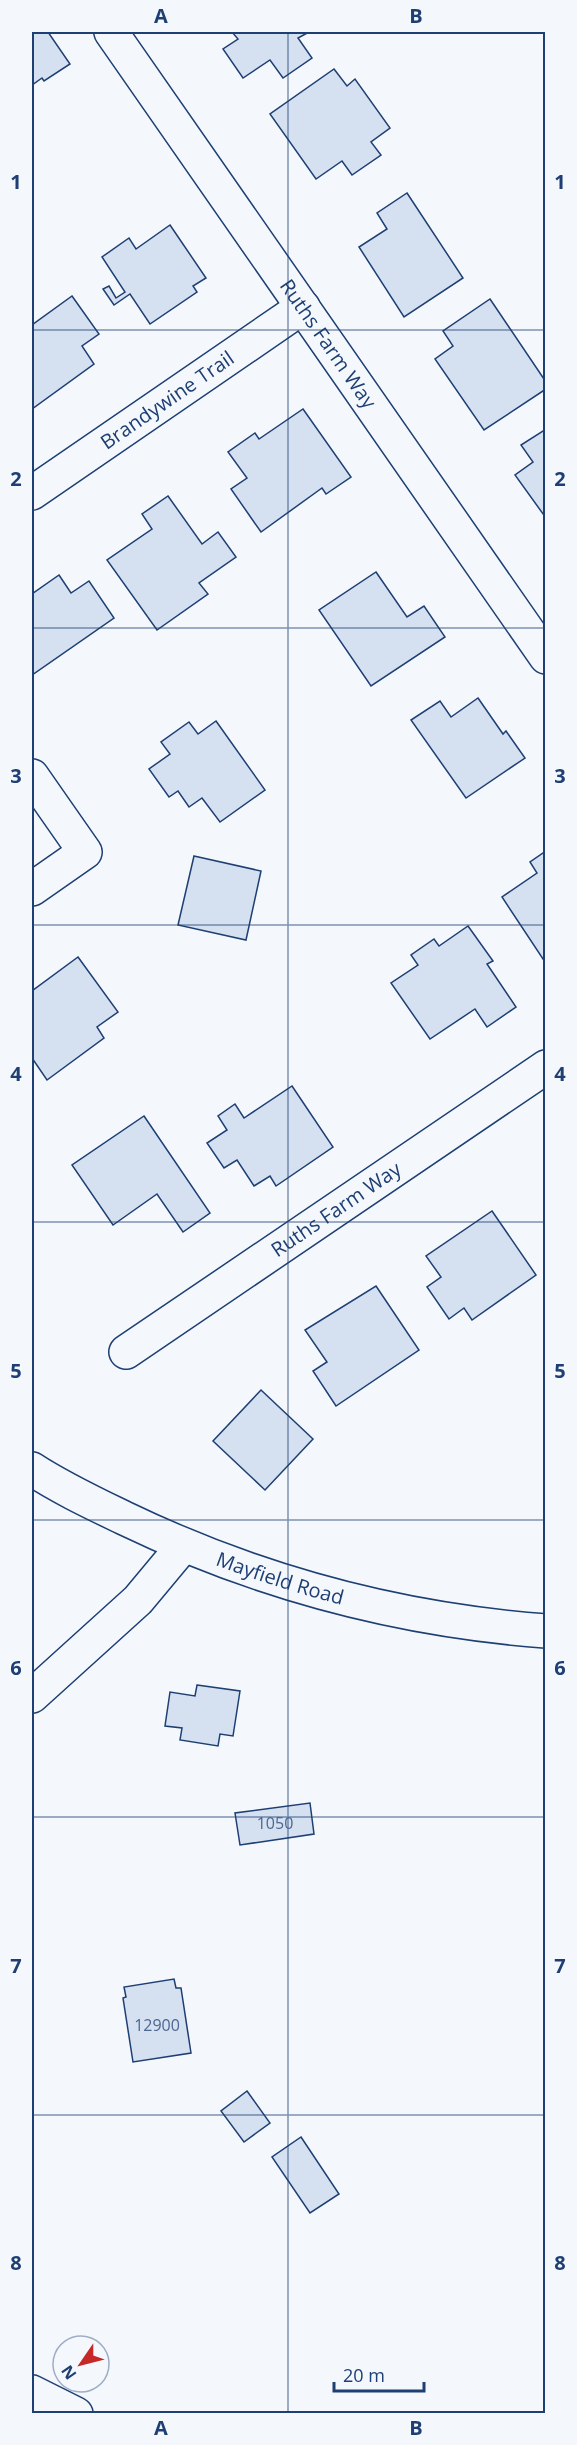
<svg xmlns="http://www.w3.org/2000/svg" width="577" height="2445" font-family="'Open Sans',sans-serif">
<rect width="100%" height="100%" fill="#f4f7fb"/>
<g fill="#d5e0f0" stroke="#1d3f73" stroke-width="1.5">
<path d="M32,32h16l22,32 -26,17 -2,-3 -10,7z"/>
<path d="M232,32h77l-11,6 14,20 -29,20 -13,-18 -27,18 -20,-29 15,-10z"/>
<path d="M334,69l13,17 8,-7 35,49 -19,14 10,13 -29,20 -10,-14 -26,18 -46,-65z"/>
<path d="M407,193l56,85 -59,39 -45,-70 28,-18 -10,-16z"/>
<path d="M170,225l36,53 -13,8 4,6 -47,32 -20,-30 -16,11 -11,-16 6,-3 7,12 9,-6 -23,-35 27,-19 7,11z"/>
<path d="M72,296l27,38 -17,12 12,18 -62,45v-84z"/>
<path d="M490,299l56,83v7l-62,41 -49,-71 18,-13 -10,-15z"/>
<path d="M303,409l48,68 -25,17 -4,-6 -61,44 -30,-43 16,-11 -19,-26 27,-19 4,6z"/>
<path d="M546,429v89l-31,-43 18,-13 -12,-17z"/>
<path d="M168,496l34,48 16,-12 18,25 -37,26 9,11 -51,36 -50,-70 45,-31 -10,-15z"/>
<path d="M376,572l31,45 17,-11 21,31 -74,49 -52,-76z"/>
<path d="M59,575l12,18 18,-12 25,37 -82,57v-81z"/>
<path d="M478,698l25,36 3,-3 19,27 -59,40 -55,-78 29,-19 11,16z"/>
<path d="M216,721l49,69 -45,32 -18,-24 -13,9 -11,-16 -9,6 -20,-28 21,-15 -9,-12 28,-20 9,12z"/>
<path d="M546,851v106l-3,2 -41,-62 35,-24 -7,-11z"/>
<path d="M194,856l67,15 -15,69 -68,-15z"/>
<path d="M468,926l25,35 -6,3 29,43 -29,20 -12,-18 -45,30 -39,-56 27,-18 -7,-10 23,-16 5,7z"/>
<path d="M78,957l40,55 -21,15 7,11 -57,42 -15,-22v-67z"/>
<path d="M292,1086l41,61 -57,39 -6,-10 -16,10 -17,-26 -13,8 -17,-25 20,-13 -9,-14 17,-12 9,14z"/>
<path d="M144,1116l66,97 -27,19 -26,-38 -44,31 -41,-60z"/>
<path d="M492,1211l44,64 -64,45 -8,-12 -15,11 -22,-32 14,-10 -15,-21z"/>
<path d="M376,1286l43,64 -83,56 -23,-35 14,-9 -22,-32z"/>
<path d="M261,1390l52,49 -48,51 -52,-49z"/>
<path d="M197,1685l43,6 -7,45 -13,-2 -2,12 -38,-6 2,-12 -17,-2 5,-34 25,4z"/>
<path d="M310,1803l4,31 -74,11 -5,-32z"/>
<path d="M174,1979l2,9h5l10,65 -58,9 -10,-64 3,-1 -2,-10z"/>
<path d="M247,2091l23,32 -26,19 -23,-31z"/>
<path d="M301,2137l38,57 -29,19 -38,-56z"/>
</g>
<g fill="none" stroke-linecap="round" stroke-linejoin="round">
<defs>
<g id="minor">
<path id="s1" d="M111,32l435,625"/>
<path id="s2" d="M32,493l271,-186"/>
<path d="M32,776l53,76 -53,37"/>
<path id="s3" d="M126,1352l420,-285"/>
<path id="s4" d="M32,1469c29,19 61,34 92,49 133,64 274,102 422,113"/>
<path d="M32,1696l106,-96 45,-54"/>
<path d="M32,2392l44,22"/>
</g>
</defs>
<use href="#minor" stroke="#1d3f73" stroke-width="36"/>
<use href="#minor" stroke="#f4f7fb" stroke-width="33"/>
</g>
<path fill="none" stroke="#1d3f73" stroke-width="1.5" stroke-opacity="0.55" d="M288,32v2382M32,330h514M32,628h514M32,925h514M32,1222h514M32,1520h514M32,1817h514M32,2115h514"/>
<g text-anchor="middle" stroke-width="4.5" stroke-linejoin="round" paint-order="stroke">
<g font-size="16" fill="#4b6792">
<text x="275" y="1829">1050</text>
<text x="157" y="2031">12900</text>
</g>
<g font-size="20" fill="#1d3f73" stroke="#f4f7fb">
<text dy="7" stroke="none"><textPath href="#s1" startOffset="380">Ruths Farm Way</textPath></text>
<text dy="7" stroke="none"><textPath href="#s2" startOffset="164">Brandywine Trail</textPath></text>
<text dy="7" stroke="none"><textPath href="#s3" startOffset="254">Ruths Farm Way</textPath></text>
<text dy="7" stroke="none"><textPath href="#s4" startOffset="272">Mayfield Road</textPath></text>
</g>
</g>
<rect width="577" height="2445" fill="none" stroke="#f4f7fb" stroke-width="66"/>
<g transform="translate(81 2364) rotate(235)"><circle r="28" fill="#f4f7fb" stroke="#9eadc5" stroke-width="1.5"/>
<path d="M0-4.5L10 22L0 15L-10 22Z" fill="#c62828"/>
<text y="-9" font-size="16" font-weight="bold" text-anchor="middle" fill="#1d3f73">N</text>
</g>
<path d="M334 2382v9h90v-9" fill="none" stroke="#1d3f73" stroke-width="3"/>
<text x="343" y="2382" font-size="18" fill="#1d3f73" stroke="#f4f7fb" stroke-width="4.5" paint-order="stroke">20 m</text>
<rect x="33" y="33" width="511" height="2379" fill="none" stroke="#1d3f73" stroke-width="2"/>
<g font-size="20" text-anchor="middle" font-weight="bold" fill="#1d3f73">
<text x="161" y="23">A</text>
<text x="416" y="23">B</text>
<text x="16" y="189">1</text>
<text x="560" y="189">1</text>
<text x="16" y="486">2</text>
<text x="560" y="486">2</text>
<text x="16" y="783">3</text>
<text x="560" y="783">3</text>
<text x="16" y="1081">4</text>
<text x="560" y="1081">4</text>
<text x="16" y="1378">5</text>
<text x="560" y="1378">5</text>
<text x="16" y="1675">6</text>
<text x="560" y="1675">6</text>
<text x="16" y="1973">7</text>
<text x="560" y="1973">7</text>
<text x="16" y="2270">8</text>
<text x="560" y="2270">8</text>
<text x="161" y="2435">A</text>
<text x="416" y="2435">B</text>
</g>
</svg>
